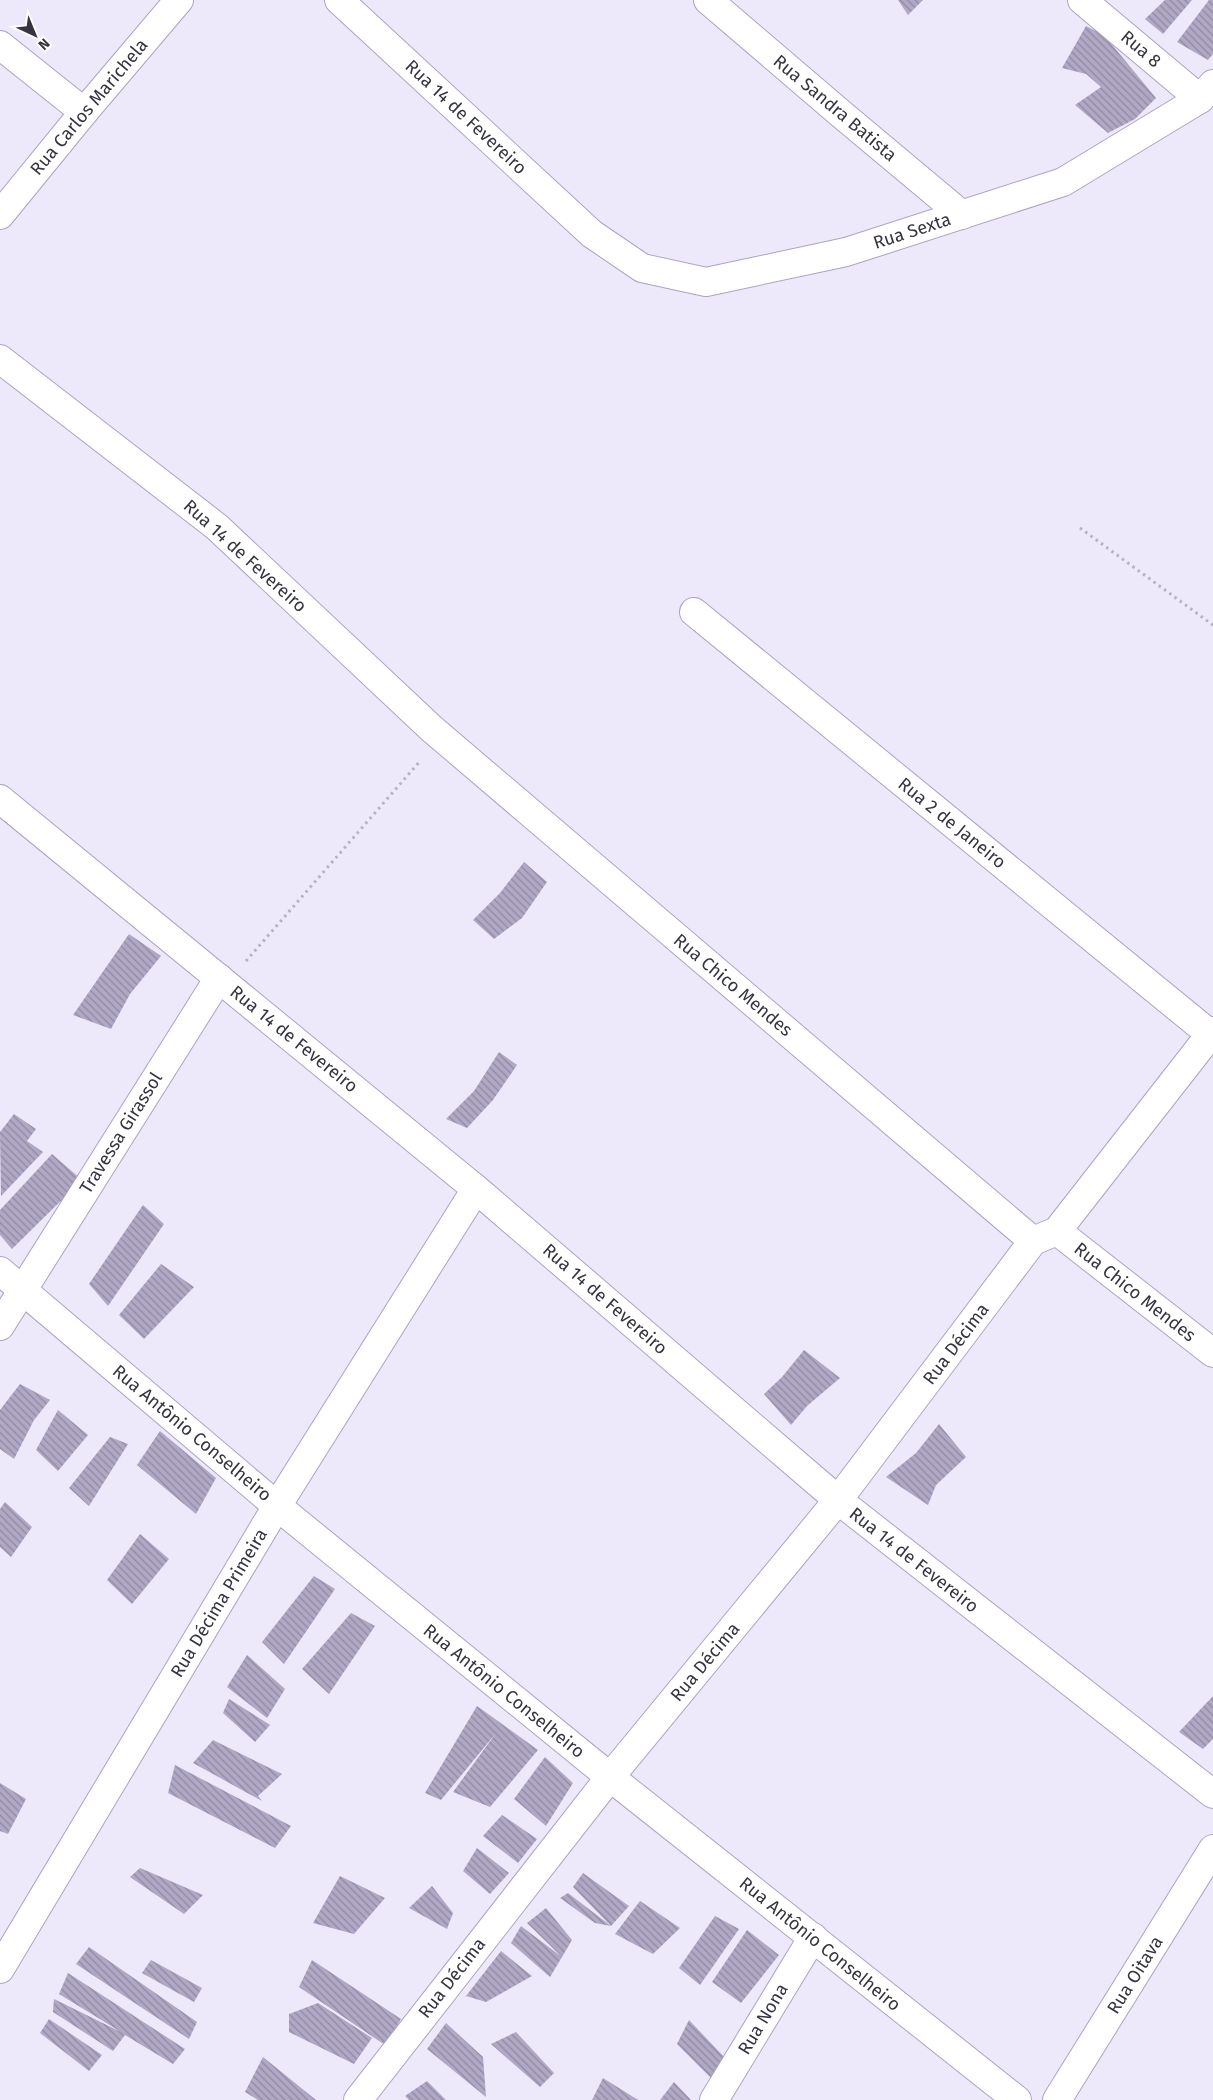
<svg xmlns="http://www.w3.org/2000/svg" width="1213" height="2100" font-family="'Fira Sans',sans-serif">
<defs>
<pattern id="building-back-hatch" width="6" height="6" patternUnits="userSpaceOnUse" patternTransform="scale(1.25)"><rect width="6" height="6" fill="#b0a8c4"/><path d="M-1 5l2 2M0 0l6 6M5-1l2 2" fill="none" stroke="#9089a1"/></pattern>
</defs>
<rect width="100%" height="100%" fill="#eee8fb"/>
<g fill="url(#building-back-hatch)">
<path d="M898,0h25l-15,15z"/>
<path d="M1165,0h27l-29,34 -18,-15z"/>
<path d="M1209,0h4v54l-5,6 -31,-18z"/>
<path d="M1086,26l18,9 52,63 -21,21 -27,14 -33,-28 26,-18 -15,-13 -24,-6z"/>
<path d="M524,862l23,20 -25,36 -28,21 -21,-19 27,-27z"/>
<path d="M129,934l32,22 -31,38 -19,35 -38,-14z"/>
<path d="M499,1052l18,13 -24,35 -26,28 -21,-9 28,-28z"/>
<path d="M14,1114l22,15 -9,12 16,11 -42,44 -1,-64z"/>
<path d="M52,1154l30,26 -70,69 -12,-14v-25z"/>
<path d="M143,1205l21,19 -56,82 -19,-22z"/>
<path d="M161,1264l33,23 -50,52 -25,-24z"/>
<path d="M804,1350l36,28 -33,28 -16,19 -27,-31 18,-17z"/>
<path d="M20,1384l30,16 -16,20 -20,39 -14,-10v-39z"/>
<path d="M58,1410l30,25 -30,36 -22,-21z"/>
<path d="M939,1424l27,33 -30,28 -8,20 -42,-28 30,-24z"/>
<path d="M160,1431l56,47 -20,36 -59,-49z"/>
<path d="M110,1437l18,7 -39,62 -20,-18z"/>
<path d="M5,1502l27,25 -21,30 -11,-10v-38z"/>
<path d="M140,1534l29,25 -37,45 -25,-24z"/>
<path d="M314,1576l21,13 -51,75 -22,-22z"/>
<path d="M351,1613l24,13 -46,68 -27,-25z"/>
<path d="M247,1655l38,34 -18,29 -40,-31z"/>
<path d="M1213,1696v43l-10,10 -24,-17z"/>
<path d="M229,1699l41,26 -15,17 -32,-29z"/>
<path d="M477,1706l61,44 -48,57 -37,-15 43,-59 -55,67 -16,-7z"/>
<path d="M213,1740l69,34 -24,22 4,5 -69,-38z"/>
<path d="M545,1757l28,26 -27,43 -32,-27z"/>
<path d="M175,1765l116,61 -16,22 -107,-55z"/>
<path d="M0,1783l26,16 -18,35 -8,-3z"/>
<path d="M502,1815l35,24 -19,24 -35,-27z"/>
<path d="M477,1848l32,25 -19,21 -27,-23z"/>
<path d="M140,1868l63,27 -19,19 -54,-37z"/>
<path d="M583,1873l46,33 -18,20 -38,-39z"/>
<path d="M340,1876l45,22 -31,36 -41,-11z"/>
<path d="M432,1886l21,27 -6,16 -38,-21z"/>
<path d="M568,1893l43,33 -16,-3 -35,-25z"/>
<path d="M640,1901l40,27 -27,26 -38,-20z"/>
<path d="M546,1908l26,32 -10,17 -35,-34z"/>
<path d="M715,1916l24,13 -39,56 -21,-17z"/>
<path d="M521,1926l41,31 -12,20 -39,-34z"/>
<path d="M747,1930l32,25 -38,48 -29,-21z"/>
<path d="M89,1947l108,75 -8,17 -113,-75z"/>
<path d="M501,1951l31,25 -46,26 -20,-6z"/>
<path d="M151,1960l51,28 -8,14 -52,-29z"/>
<path d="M312,1960l89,59 -13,22v6l-89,-60z"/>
<path d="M68,1973l117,76 -12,15 -48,-29 -12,16 -60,-39 1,-13 67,33 -62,-38z"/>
<path d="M318,2003l54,35 -18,26 -65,-32v-18z"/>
<path d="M49,2019l53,36 -13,16 -49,-38z"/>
<path d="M689,2020l38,40 -15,19 -35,-35z"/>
<path d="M446,2023l37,34 3,40 -59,-48z"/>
<path d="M516,2032l38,41 -14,14 -49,-43z"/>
<path d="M263,2057l53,43h-58l-13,-8z"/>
<path d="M603,2078l35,22h-46z"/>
<path d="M427,2081l19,19h-37l-4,-4z"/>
<path d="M674,2082l17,18h-31z"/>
</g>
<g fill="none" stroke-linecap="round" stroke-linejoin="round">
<defs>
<g id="minor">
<path d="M339,0l253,234 50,34 64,14 140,-30 217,-70 137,-83 13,-15"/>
<path d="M708,0l132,113 122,102"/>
<path d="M1082,0l118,99"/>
<path d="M0,45l84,67"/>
<path d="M0,215l84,-103 95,-112"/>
<path d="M0,359l217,168 215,202 601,512"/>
<path d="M694,612l516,422"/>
<path d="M0,799l476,390 362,311 375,294"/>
<path d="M1057,1231l156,122"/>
<path d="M0,1271l277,235 333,271 407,323"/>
<path d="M0,1326l219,-348"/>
<path d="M0,1969l277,-463 199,-317"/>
<path d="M358,2100l252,-323 228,-277 195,-259 24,-10 156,-200"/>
<path d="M714,2100l99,-163"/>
<path d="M1057,2100l156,-251"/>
</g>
</defs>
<use href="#minor" stroke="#aca4c0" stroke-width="30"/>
<g stroke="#b7b1c2" stroke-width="3" stroke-dasharray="2.5 4" stroke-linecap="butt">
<path d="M1080,528l133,97"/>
<path d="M246,961l175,-201"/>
</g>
<use href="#minor" stroke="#fff" stroke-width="28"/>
</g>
<g text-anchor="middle" stroke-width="4.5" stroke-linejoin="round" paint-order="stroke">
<g font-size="18" fill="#37333f" stroke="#fff">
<text transform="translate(1141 49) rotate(40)" y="6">Rua 8</text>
<text transform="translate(89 107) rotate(-50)" y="6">Rua Carlos Marichela</text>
<text transform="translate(835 108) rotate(40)" y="6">Rua Sandra Batista</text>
<text transform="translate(466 117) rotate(43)" y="6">Rua 14 de Fevereiro</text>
<text transform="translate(912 231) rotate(-18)" y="6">Rua Sexta</text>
<text transform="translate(245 556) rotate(42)" y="6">Rua 14 de Fevereiro</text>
<text transform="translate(952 823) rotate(39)" y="6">Rua 2 de Janeiro</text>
<text transform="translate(733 985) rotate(40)" y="6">Rua Chico Mendes</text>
<text transform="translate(294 1039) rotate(39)" y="6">Rua 14 de Fevereiro</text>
<text transform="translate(121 1133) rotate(-58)" y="6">Travessa Girassol</text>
<text transform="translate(1135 1292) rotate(38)" y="6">Rua Chico Mendes</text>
<text transform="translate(605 1299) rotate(41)" y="6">Rua 14 de Fevereiro</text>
<text transform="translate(956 1344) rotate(-53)" y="6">Rua Décima</text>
<text transform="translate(192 1433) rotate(40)" y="6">Rua Antônio Conselheiro</text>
<text transform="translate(914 1560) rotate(38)" y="6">Rua 14 de Fevereiro</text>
<text transform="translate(219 1603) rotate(-59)" y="6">Rua Décima Primeira</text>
<text transform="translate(705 1662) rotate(-50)" y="6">Rua Décima</text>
<text transform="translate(504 1691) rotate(39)" y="6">Rua Antônio Conselheiro</text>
<text transform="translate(820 1944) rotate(39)" y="6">Rua Antônio Conselheiro</text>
<text transform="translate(1135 1975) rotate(-58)" y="6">Rua Oitava</text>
<text transform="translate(452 1978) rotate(-52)" y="6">Rua Décima</text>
<text transform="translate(763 2019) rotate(-59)" y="6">Rua Nona</text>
</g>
</g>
<g transform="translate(35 35) rotate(136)" stroke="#ffffff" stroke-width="4" paint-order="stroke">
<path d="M0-4L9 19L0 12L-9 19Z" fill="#37333f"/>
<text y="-8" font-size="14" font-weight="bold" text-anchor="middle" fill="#37333f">N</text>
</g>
</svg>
